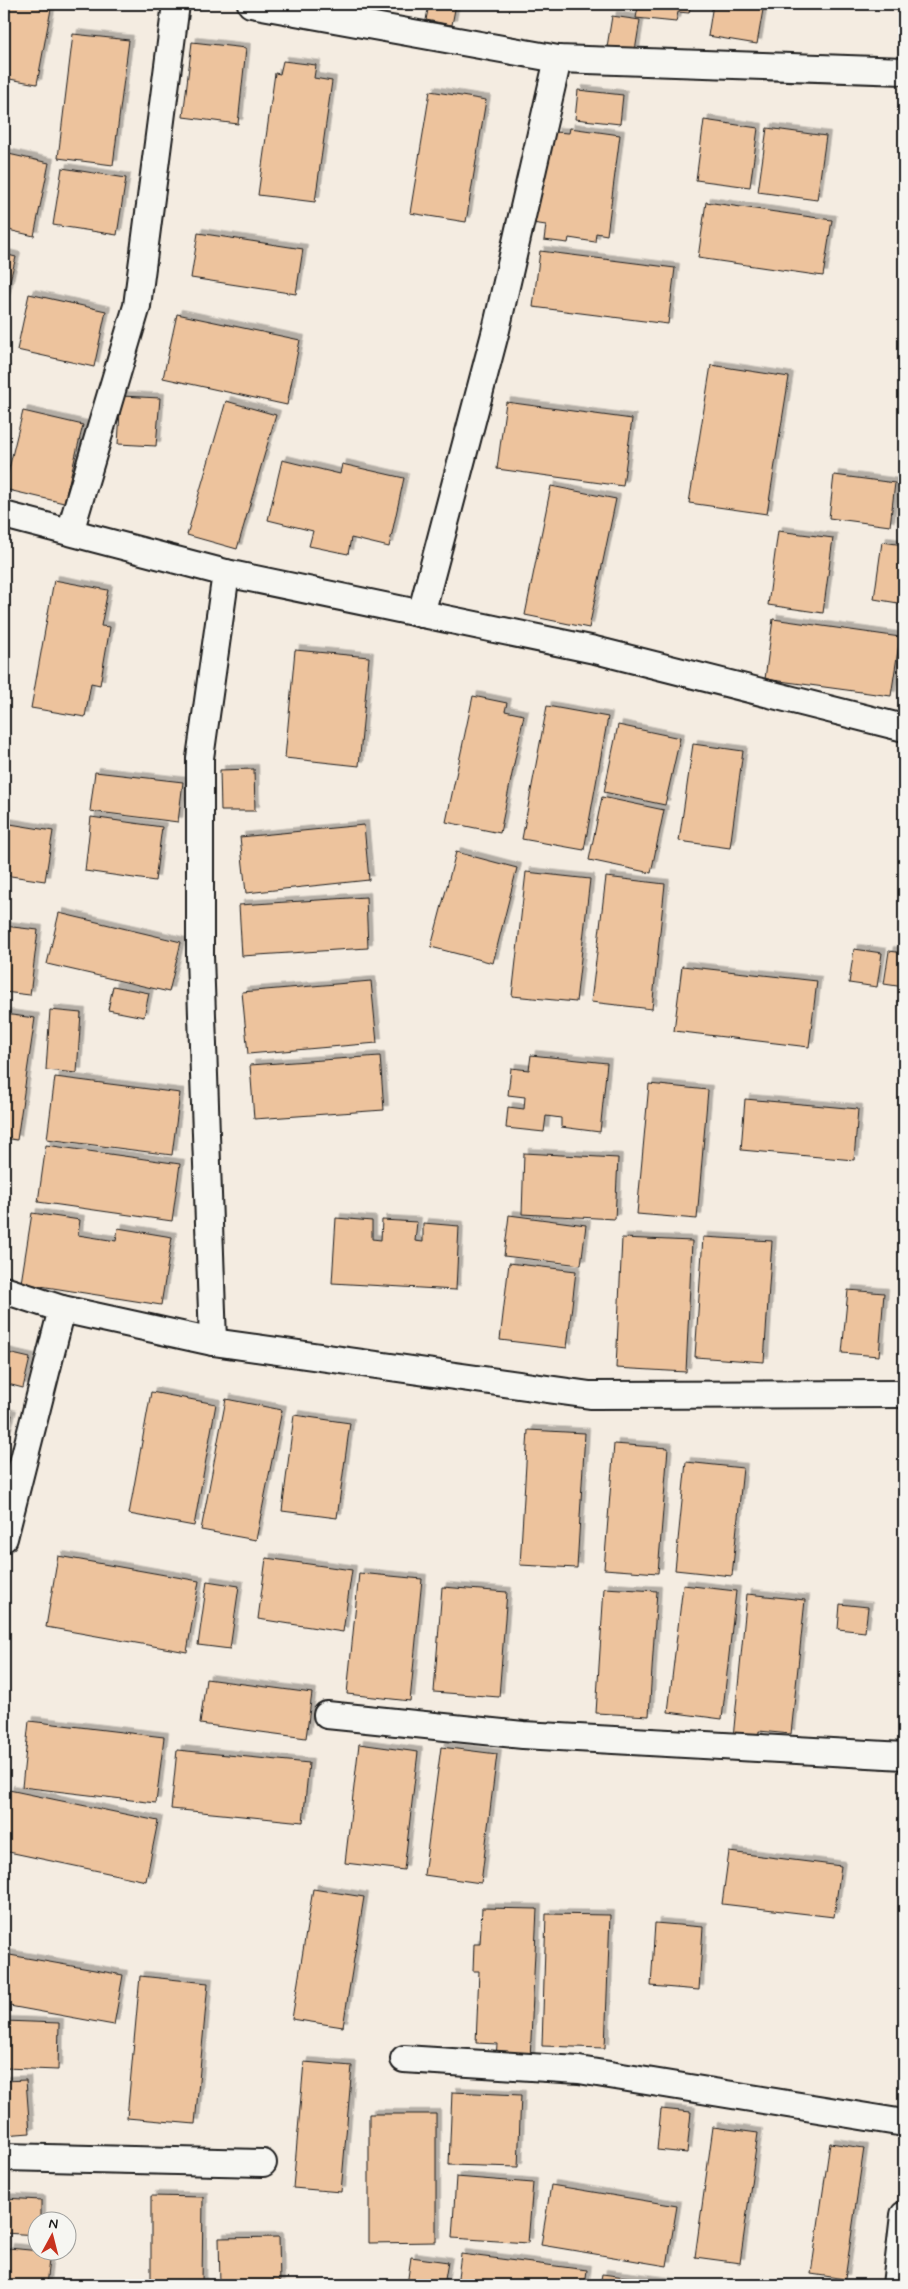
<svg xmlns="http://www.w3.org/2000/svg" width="908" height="2289" font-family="Mynerve,sans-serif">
<defs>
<filter id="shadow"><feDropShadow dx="4.5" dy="-4.5" stdDeviation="0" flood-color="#0004"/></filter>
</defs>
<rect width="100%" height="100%" fill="#f4ece1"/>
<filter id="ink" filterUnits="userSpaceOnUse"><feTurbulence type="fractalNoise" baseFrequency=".02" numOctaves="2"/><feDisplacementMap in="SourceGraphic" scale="10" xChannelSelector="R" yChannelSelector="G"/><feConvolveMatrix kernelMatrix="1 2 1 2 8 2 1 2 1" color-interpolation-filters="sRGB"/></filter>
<g filter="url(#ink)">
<g fill="#edc39d" stroke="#1c1c1c" filter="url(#shadow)">
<path d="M4,4h18l29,5 -14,75 -33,-6z"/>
<path d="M429,4h27l-4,21 -26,-5z"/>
<path d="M622,4h69l-2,9 -11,-1 -2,10 -40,-4 2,-11z"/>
<path d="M713,4h51l-7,40 -49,-8z"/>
<path d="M612,16l28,4 -5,31 -28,-4z"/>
<path d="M73,34l56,6 -16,125 -55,-7z"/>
<path d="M192,42l54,6 -8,76 -55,-7z"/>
<path d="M283,61l33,4 -2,13 18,3 -17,121 -57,-7 17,-122 5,1z"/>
<path d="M578,90l45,5 -3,29 -45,-5z"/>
<path d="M430,91l56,9 -20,122 -56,-9z"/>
<path d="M704,120l54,8 -8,59 -54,-7z"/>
<path d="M570,128l50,7 -13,100 -11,-2 -1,9 -26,-4 -1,5 -24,-3 2,-15 -14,-2 11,-79 10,1 2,-13 14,1z"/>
<path d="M767,128l59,8 -9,64 -59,-8z"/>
<path d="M4,153l45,10 -15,73 -30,-7z"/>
<path d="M62,168l64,10 -9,57 -64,-10z"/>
<path d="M706,202l126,18 -9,56 -125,-18z"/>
<path d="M198,233l105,16 -7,45 -105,-16z"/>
<path d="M540,251l135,17 -7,56 -135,-17z"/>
<path d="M4,254l12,3 -12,47z"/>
<path d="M29,294l77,17 -12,56 -77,-17z"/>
<path d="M177,314l123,26 -13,65 -124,-27z"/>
<path d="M711,365l78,12 -22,137 -78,-11z"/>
<path d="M121,396l39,2 -4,48 -38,-2z"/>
<path d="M226,401l50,14 -39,134 -50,-14z"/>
<path d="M506,402l126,17 -9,67 -126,-17z"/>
<path d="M23,411l60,14 -19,78 -60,-14z"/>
<path d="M282,460l58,14 2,-10 62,14 -15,69 -38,-9 -3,16 -39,-8 4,-15 -45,-11z"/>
<path d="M834,475l61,8 -5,43 -61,-8z"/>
<path d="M551,486l65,13 -27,129 -64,-13z"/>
<path d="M778,531l55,7 -10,75 -55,-8z"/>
<path d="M882,542l22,3v59l-30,-5z"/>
<path d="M54,580l54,10 -7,36 9,1 -10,58 -9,-2 -6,34 -54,-9z"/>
<path d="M773,619l127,18 -9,59 -126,-17z"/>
<path d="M295,650l74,7 -10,109 -74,-8z"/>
<path d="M473,696l34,7 -2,8 19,4 -24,118 -54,-11z"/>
<path d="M547,706l61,11 -24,133 -62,-11z"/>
<path d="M618,725l62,13 -15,67 -61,-13z"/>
<path d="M693,744l50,7 -13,97 -51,-7z"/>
<path d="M254,769l1,42h-34l-1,-41z"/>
<path d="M95,772l88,10 -5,40 -88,-11z"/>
<path d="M602,797l62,13 -13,63 -62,-13z"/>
<path d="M91,817l71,10 -7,54 -70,-10z"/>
<path d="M4,823l49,8 -8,50 -41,-6z"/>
<path d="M364,825l5,55 -123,13 -6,-56z"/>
<path d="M456,852l61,16 -24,95 -62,-16z"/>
<path d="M526,872l64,7 -14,123 -64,-6z"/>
<path d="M606,877l59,7 -13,125 -61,-7z"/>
<path d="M366,897l2,51 -126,8 -3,-51z"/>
<path d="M59,913l122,29 -12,50 -122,-28z"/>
<path d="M4,926l34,4 -8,65 -26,-3z"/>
<path d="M854,949l28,4 -5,34 -28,-4z"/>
<path d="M889,951l15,2v34l-20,-3z"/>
<path d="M682,966l135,15 -8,66 -135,-16z"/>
<path d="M371,981l6,62 -129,11 -6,-62z"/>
<path d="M113,986l36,7 -5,24 -36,-7z"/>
<path d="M50,1010l31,3 -4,60 -31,-3z"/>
<path d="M4,1014l31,4 -18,122 -13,-2z"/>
<path d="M531,1055l76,8 -7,69 -39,-5v-9l-15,-2 -2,16 -38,-4 2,-21 16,2 1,-12 -17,-2 3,-27 18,2z"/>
<path d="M380,1056l4,54 -130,9 -4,-54z"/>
<path d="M55,1077l125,16 -8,62 -125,-16z"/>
<path d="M649,1084l59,6 -11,129 -60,-5z"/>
<path d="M745,1099l113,10 -4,51 -113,-10z"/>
<path d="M46,1145l134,19 -8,57 -134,-19z"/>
<path d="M524,1153l94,5 -3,61 -93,-5z"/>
<path d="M32,1213l48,7 -2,15 38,6 2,-13 54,9 -11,68 -140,-22z"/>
<path d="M509,1215l77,10 -5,40 -77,-9z"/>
<path d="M336,1218l36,3v18l9,1 1,-20 35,2 -2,19 8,1v-19l36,3 -3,64 -124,-7z"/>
<path d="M703,1237l69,4 -8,121 -69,-5z"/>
<path d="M622,1238l70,3 -6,131 -70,-4z"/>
<path d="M509,1263l67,8 -9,77 -67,-8z"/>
<path d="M848,1290l36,3 -5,63 -37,-3z"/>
<path d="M4,1352l26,6 -7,30 -19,-5z"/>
<path d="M151,1392l65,12 -22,122 -65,-12z"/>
<path d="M226,1399l56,11 -26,130 -55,-10z"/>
<path d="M4,1413l8,2 -8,29z"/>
<path d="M294,1415l56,8 -13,95 -55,-7z"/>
<path d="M528,1430l57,3 -8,135 -57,-3z"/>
<path d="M614,1444l54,4 -10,125 -54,-4z"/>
<path d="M686,1462l57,6 -11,108 -57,-6z"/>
<path d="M58,1556l141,25 -12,71 -141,-25z"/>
<path d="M266,1558l86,12 -9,62 -85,-13z"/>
<path d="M359,1573l63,6 -12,122 -63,-7z"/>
<path d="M207,1581l32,5 -9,63 -32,-4z"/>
<path d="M683,1585l53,6 -14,128 -54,-7z"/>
<path d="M442,1587l65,5 -8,105 -65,-5z"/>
<path d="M604,1588l53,3 -8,125 -53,-3z"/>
<path d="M747,1594l58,6 -14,134 -32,-3 -1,10 -25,-3z"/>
<path d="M840,1604l28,3 -3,25 -27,-3z"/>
<path d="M206,1679l106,14 -6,45 -106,-14z"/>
<path d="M29,1721l135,16 -8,66 -134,-16z"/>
<path d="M359,1744l59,8 -14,118 -59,-7z"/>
<path d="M441,1747l56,7 -16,129 -57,-8z"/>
<path d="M177,1750l132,13 -6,59 -132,-13z"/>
<path d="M9,1790l149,31 -12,60 -142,-30v-36z"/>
<path d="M729,1852l112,14 -7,51 -112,-13z"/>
<path d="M313,1889l51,8 -21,130 -51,-8z"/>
<path d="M482,1908l55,1 -7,151 -34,-2 1,-14 -21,-1 3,-72h-6l1,-27h6z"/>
<path d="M546,1914l64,1 -5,133 -63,-2z"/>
<path d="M655,1923l48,4 -4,63 -48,-4z"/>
<path d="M4,1954l119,21 -9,50 -110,-20z"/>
<path d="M140,1976l68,7 -13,141 -68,-6z"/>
<path d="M4,2021l55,2 -1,47 -54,-2z"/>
<path d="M304,2062l48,4 -11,126 -48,-4z"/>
<path d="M26,2080l4,53 -26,2v-54z"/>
<path d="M452,2092l69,3 -3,72 -69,-2z"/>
<path d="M661,2109l30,3 -4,41 -30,-3z"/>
<path d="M369,2114h67v128l-67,1z"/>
<path d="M713,2127l45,6 -18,130 -45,-6z"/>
<path d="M830,2143l34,5 -19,131 -34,-5z"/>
<path d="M456,2177l77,6 -5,60 -76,-5z"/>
<path d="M551,2185l126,21 -10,60 -126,-21z"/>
<path d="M151,2196l52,1 -1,88h-51z"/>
<path d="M4,2198l37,2v22h-3v13l-34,-2z"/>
<path d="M279,2237l1,48h-60l-1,-47z"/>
<path d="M9,2248l41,4 -4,33h-41z"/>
<path d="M461,2254l126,16 -2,15h-128z"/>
<path d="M411,2257l37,5 -4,23h-37z"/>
<path d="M602,2274l70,9v2h-72z"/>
</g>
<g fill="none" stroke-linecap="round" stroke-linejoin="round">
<defs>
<g id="street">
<path d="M251,4l307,55 346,12"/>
<path d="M4,515l222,58 369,77 309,78"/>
<path d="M70,532l67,-226 39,-302"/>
<path d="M421,614l75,-284 62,-271"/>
<path d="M4,1290l58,19 151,33 -13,-386v-198l26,-185"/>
<path d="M213,1342l377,53 314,-1"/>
<path d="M4,1538l58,-229"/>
<path d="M327,1715l196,20 381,21"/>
<path d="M404,2059l175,11 325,53"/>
<path d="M4,2157l259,6"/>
<path d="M896,2285l8,-70"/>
</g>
</defs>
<use href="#street" stroke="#1c1c1c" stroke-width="30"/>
<use href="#street" stroke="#f6f6f2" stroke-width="26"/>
</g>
</g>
<rect width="908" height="2289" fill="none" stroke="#f6f6f2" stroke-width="20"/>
<rect x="10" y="10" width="888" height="2269" fill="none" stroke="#1c1c1c" stroke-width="2" filter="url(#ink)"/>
<g transform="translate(52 2236) rotate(7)"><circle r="24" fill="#f6f6f2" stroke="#9f9f9c"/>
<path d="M0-4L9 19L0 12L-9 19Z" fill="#c8321e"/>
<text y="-8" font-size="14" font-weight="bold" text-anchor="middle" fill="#1c1c1c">N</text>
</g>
</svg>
